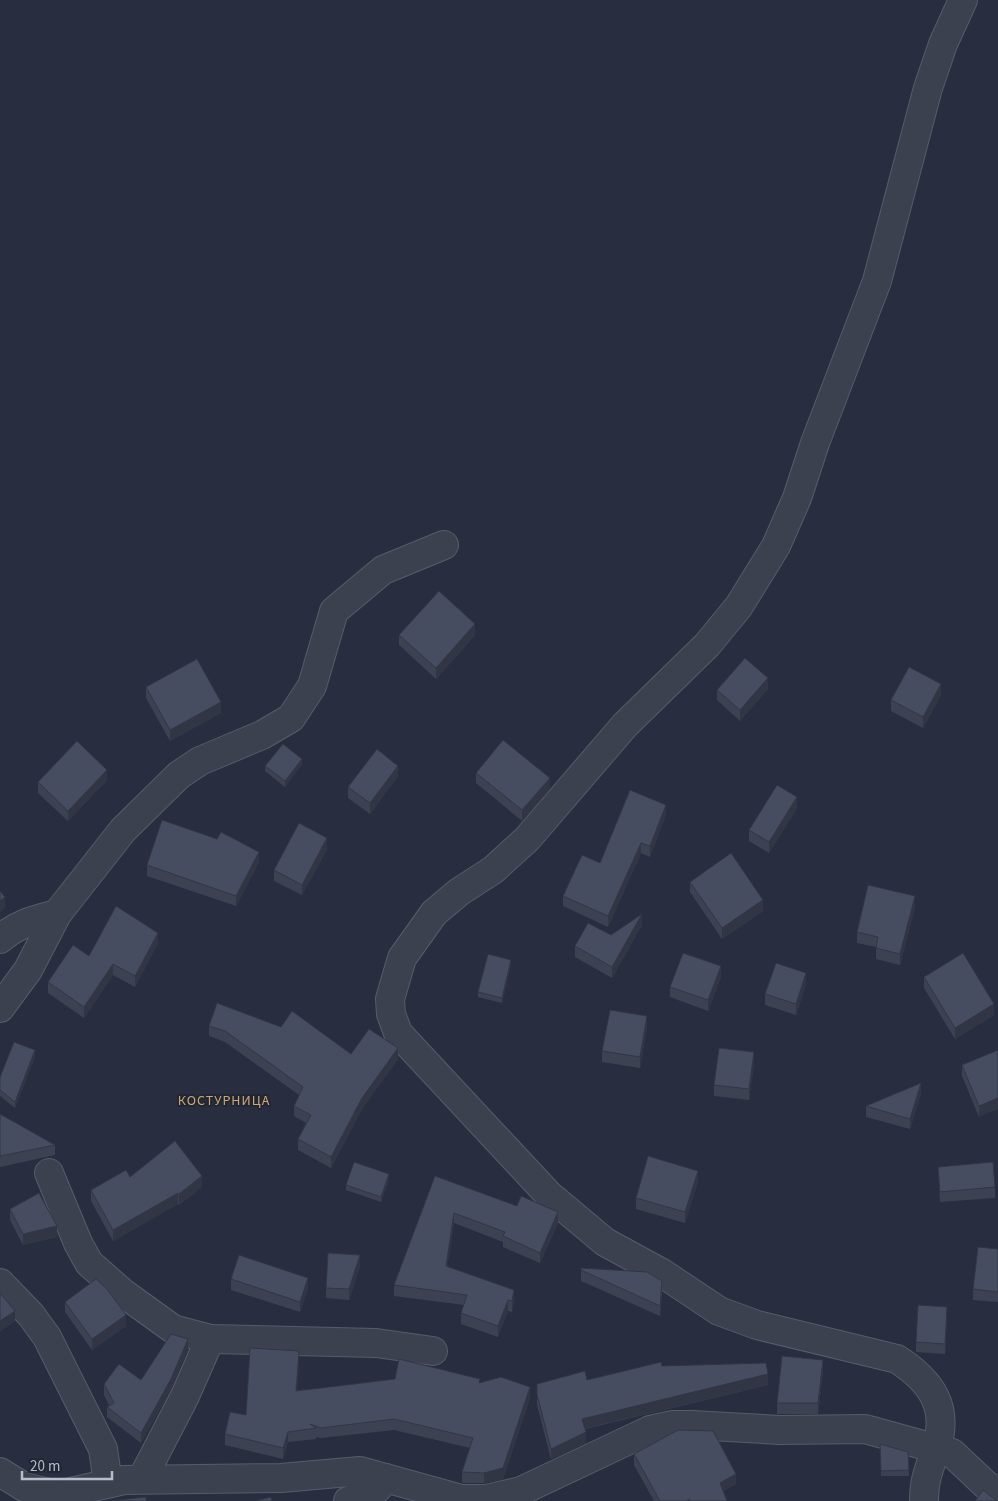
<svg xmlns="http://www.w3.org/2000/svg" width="998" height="1501" font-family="'Source Sans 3',sans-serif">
<rect width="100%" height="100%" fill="#282e40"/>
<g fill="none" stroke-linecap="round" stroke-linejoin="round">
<defs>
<g id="minor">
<path d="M0,939c17,-15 36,-20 57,-25"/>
<path d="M0,1008l28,-38 29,-56 66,-84 56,-55 21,-14 62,-26 29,-17 21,-32 22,-75 49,-41 61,-25"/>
<path d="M49,1173l29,70 11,20 34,30 50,36 37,10 166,4 57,8"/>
<path d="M0,1283l31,32 16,22 56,112 5,34"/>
<path d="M0,1472l24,15 34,8 66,-15 157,-2 79,-7 101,28h25l35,-8 129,-61 23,-5h19l88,5 85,-1 87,24 34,32 12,7"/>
<path d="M142,1479l43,-83 25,-57"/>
<path d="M348,1501c20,-10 22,0 37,-23"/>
<path d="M924,1501c0,-22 5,-32 12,-52 14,-42 -5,-68 -39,-90l-140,-34 -38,-14 -57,-38 -57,-31 -56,-47 -151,-162 -7,-19 -1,-15 12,-41 32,-45 25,-21 34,-22 34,-31 98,-114 82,-80 32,-39 37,-60 21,-48 18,-55 62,-162 51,-193 15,-44 20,-44"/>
</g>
</defs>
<use href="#minor" stroke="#575c6a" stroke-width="30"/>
<use href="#minor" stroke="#3c4150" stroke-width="28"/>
</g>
<g fill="#3d4253">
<path d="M399,635h76l-39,44 -37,-34z"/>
<path d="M146,687l75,26 -51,28 -24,-43z"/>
<path d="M768,689l-28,32 -23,-21v-10z"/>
<path d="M941,695l-18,33 -32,-17v-11z"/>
<path d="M302,764l-17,23 -20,-16v-5z"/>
<path d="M476,773l74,16 -28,32 -46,-38z"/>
<path d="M398,776l-28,38 -22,-16v-11z"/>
<path d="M107,780l-39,41 -30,-28v-11z"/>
<path d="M797,808l-28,45 -20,-12v-11z"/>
<path d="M666,815l-16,42 -9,-4 -33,74 -45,-21v-10l37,-33z"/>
<path d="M327,849l-25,46 -28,-14v-11z"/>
<path d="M259,862l-23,44 -89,-30v-11z"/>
<path d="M690,882l73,29 -41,28 -32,-47z"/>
<path d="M915,907l-15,58 -24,-6v-12l-19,-4v-11z"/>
<path d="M642,925l-30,53 -37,-21v-11l36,-11z"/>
<path d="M158,943l-23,44 -22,-12 -29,43 -36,-25v-11l41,-26z"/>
<path d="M511,965l-9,38 -24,-6v-5z"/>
<path d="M721,977l-13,34 -38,-14v-10z"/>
<path d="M924,977l70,38 -39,24 -31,-51z"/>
<path d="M806,984l-10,31 -31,-10v-11z"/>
<path d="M209,1026l142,28 47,5 -36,50 -31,59 -33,-18v-11l8,-16 -12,-7v-10l5,-11 -74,-53 -16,-6z"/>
<path d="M647,1027l-7,41 -38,-6v-11z"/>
<path d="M998,1050l-19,67 -17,-41v-11z"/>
<path d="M35,1056l-20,52 -15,-12v-19z"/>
<path d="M754,1063l-5,37 -35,-4v-11z"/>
<path d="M921,1093l-11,36 -44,-12v-11z"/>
<path d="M0,1114l55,31v10l-55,12z"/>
<path d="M938,1167l57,20v11l-55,4z"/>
<path d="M435,1176l82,30 41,17 -18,40 -37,-16v-5l-49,-19 -7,43 67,35 -2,11 -4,-1 -10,26 -37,-13v-11l3,-8 -70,-9v-11z"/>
<path d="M130,1177l72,10 -23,18 -1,-1 -65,37 -22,-40v-11z"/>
<path d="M389,1180l-8,22 -35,-12v-5z"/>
<path d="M698,1181l-13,42 -49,-14v-11z"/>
<path d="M10,1209l47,28 -34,8 -13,-25z"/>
<path d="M998,1249v53l-25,-2v-11z"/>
<path d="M360,1266l-11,34 -23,-2v-10z"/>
<path d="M581,1270l81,22 -2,24 -79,-35z"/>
<path d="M231,1279l77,10 -8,23 -69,-22z"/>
<path d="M65,1302l61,24 -34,24 -27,-38z"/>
<path d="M947,1318l-2,36 -29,-2v-10z"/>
<path d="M188,1349l-17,40 -30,54 -34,-26v-10l2,-2 -5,-10v-11l37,-4z"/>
<path d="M299,1362l-2,28 183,-7 50,15 -27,81 -19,4h-22v-11l8,-24 -76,-18 -73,8 -5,-1v2l-28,3 -5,17 -58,-14v-11l21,-19z"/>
<path d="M662,1366l106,19 -183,44 1,14 -35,16 -14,-54v-21l50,-4z"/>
<path d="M823,1371l-5,43h-41v-11z"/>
<path d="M880,1444l28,8 1,24h-28z"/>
<path d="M634,1454l102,30 -13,7 4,10h-73l-20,-36z"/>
</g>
<g fill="#323644">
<path d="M475,624v11l-39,44v-11z"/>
<path d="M768,678v11l-28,32v-11z"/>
<path d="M941,684v11l-18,33v-11z"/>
<path d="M221,702v11l-51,28v-11z"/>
<path d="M302,759v5l-17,23v-6z"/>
<path d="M398,766v10l-28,38v-11z"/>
<path d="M107,770v10l-39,41v-10z"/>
<path d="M550,778v11l-28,32v-11z"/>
<path d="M797,797v11l-28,45v-11z"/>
<path d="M666,805v10l-16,42v-11z"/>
<path d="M327,838v11l-25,46v-10z"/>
<path d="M641,843v10l-33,74v-11z"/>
<path d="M259,852v10l-23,44v-10z"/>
<path d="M915,896v11l-15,58v-11z"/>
<path d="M5,897v11l-5,4v-11z"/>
<path d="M763,900v11l-41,28v-11z"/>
<path d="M642,914v11l-30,53v-11z"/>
<path d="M158,933v10l-23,44v-11z"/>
<path d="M511,960v5l-9,38v-5z"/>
<path d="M113,964v11l-29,43v-11z"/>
<path d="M721,966v11l-13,34v-11z"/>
<path d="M806,973v11l-10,31v-11z"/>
<path d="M994,1004v11l-39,24v-11z"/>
<path d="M647,1016v11l-7,41v-11z"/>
<path d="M398,1048v11l-36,50 -31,59v-11l31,-59z"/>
<path d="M35,1050v6l-20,52v-6z"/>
<path d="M754,1052v11l-5,37v-11z"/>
<path d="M921,1083v10l-11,36v-10z"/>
<path d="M998,1098v11l-19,8v-11z"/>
<path d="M698,1171v10l-13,42v-11z"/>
<path d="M389,1174v6l-8,22v-5z"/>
<path d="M202,1176v11l-23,18v-11z"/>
<path d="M178,1193v11l-65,37v-11z"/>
<path d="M558,1212v11l-18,40v-10z"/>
<path d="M454,1213v10l-8,54v-11z"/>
<path d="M57,1226v11l-34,8v-11z"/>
<path d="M360,1255v11l-11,34v-11z"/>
<path d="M308,1278v11l-8,23v-10z"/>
<path d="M514,1290v11l-2,11v-11z"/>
<path d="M508,1300v11l-10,26v-11z"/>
<path d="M947,1307v11l-2,36v-10z"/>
<path d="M15,1311v10l-15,11v-11z"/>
<path d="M126,1315v11l-34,24v-11z"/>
<path d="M188,1339v10l-17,40 -30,54v-10z"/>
<path d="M299,1351v11l-3,39v-10z"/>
<path d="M823,1360v11l-5,43v-11z"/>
<path d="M768,1374v11l-186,44v-10z"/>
<path d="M530,1387v11l-27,81 -19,4v-10z"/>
<path d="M288,1432v10l-5,17v-11z"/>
<path d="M586,1432v11l-35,16v-10z"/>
<path d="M736,1474v10l-16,9v-10z"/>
</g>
<g fill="#474d61" stroke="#323644">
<path d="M439,591l36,33 -39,44 -37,-33z"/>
<path d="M745,658l23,20 -28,32 -23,-20z"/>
<path d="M197,659l24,43 -51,28 -24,-43z"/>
<path d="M909,667l32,17 -18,33 -32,-17z"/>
<path d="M503,740l47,38 -28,32 -46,-37z"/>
<path d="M77,741l30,29 -39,41 -30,-29z"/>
<path d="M283,744l19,15 -17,22 -20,-15z"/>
<path d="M377,749l21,17 -28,37 -22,-16z"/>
<path d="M777,785l20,12 -28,45 -20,-12z"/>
<path d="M630,790l36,15 -16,41 -9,-3 -33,73 -45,-20 19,-41 18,8z"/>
<path d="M162,820l55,19 4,-7 38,20 -23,44 -89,-31z"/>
<path d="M299,823l28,15 -25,47 -28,-15z"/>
<path d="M731,853l32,47 -41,28 -32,-46z"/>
<path d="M868,885l47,11 -15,58 -24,-6 2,-11 -21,-5z"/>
<path d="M0,891l5,6 -5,4z"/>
<path d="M116,906l42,27 -23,43 -22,-12 -29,43 -36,-25 25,-37 16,11z"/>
<path d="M642,914l-30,53 -37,-21 13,-23 23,12z"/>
<path d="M683,953l38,13 -13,34 -38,-13z"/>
<path d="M963,953l31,51 -39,24 -31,-51z"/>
<path d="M488,954l23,6 -9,38 -24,-6z"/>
<path d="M776,963l30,10 -10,31 -31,-10z"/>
<path d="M217,1003l64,24 11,-16 59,43 18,-25 29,19 -36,50 -31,59 -33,-18 13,-24 -17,-9 9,-19 -78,-56 -16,-5z"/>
<path d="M610,1010l37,6 -7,41 -38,-6z"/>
<path d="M14,1042l21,8 -20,52 -15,-12v-13z"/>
<path d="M719,1048l35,4 -5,37 -35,-4z"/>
<path d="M998,1050v48l-19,8 -17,-41z"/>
<path d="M921,1083l-11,36 -44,-13z"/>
<path d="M0,1114l55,31 -55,11z"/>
<path d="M175,1141l27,35 -23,18 -1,-1 -65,37 -22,-40 35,-20 4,7z"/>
<path d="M648,1156l50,15 -13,41 -49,-14z"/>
<path d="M354,1162l35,12 -8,23 -35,-12z"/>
<path d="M993,1162l2,25 -55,5 -2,-25z"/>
<path d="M435,1176l82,30 4,-10 37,16 -18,41 -37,-17 2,-4 -51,-19 -8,53 68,24 -2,11 -4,-1 -10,26 -37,-13 6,-18 -73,-10z"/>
<path d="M39,1193l18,33 -34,8 -13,-25z"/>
<path d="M978,1247l20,2v43l-25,-3z"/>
<path d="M328,1253l32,2 -11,34 -23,-1z"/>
<path d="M239,1255l69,23 -8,24 -69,-23z"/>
<path d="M581,1268l66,4 15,9 -2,25 -79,-36z"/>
<path d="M96,1279l11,10 19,26 -34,24 -27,-37z"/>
<path d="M0,1293l15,18 -15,10z"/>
<path d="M918,1305l29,2 -2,37 -29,-2z"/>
<path d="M171,1334l17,5 -17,40 -30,54 -34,-26 7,-4 -10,-19 15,-20 22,16z"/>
<path d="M250,1348l49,3 -3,40 99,-12 4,-20 81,20 -1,4 22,-6 29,10 -27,81 -19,5 -22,-1 11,-34 -79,-19 -73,9 -11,-4 6,4 -28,4 -5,16 -58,-14 5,-22 16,3z"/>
<path d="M782,1356l41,4 -5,43h-41z"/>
<path d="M661,1362l1,4 104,-3 2,11 -186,45 4,13 -35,17 -14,-55v-10l48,-13 2,9z"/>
<path d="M678,1430l35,1 23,43 -16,9 7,18h-39l2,-2 -4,2h-26l-26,-47z"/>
<path d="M880,1444l28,8 1,18 -28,1z"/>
<path d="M983,1490l14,11h-22z"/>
<path d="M146,1497v4h-35z"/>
<path d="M271,1497l1,4h-16z"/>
</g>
<g text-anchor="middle" stroke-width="4" stroke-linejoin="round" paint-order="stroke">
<g font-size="14" letter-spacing="1" fill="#cea96f" stroke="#212635">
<text x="224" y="1105">КОСТУРНИЦА</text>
</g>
</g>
<path d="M22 1471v8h90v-8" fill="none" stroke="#b9bcca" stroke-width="2.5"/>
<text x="30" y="1471" font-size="15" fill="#b9bcca" stroke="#212635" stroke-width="4" paint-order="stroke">20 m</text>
</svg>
